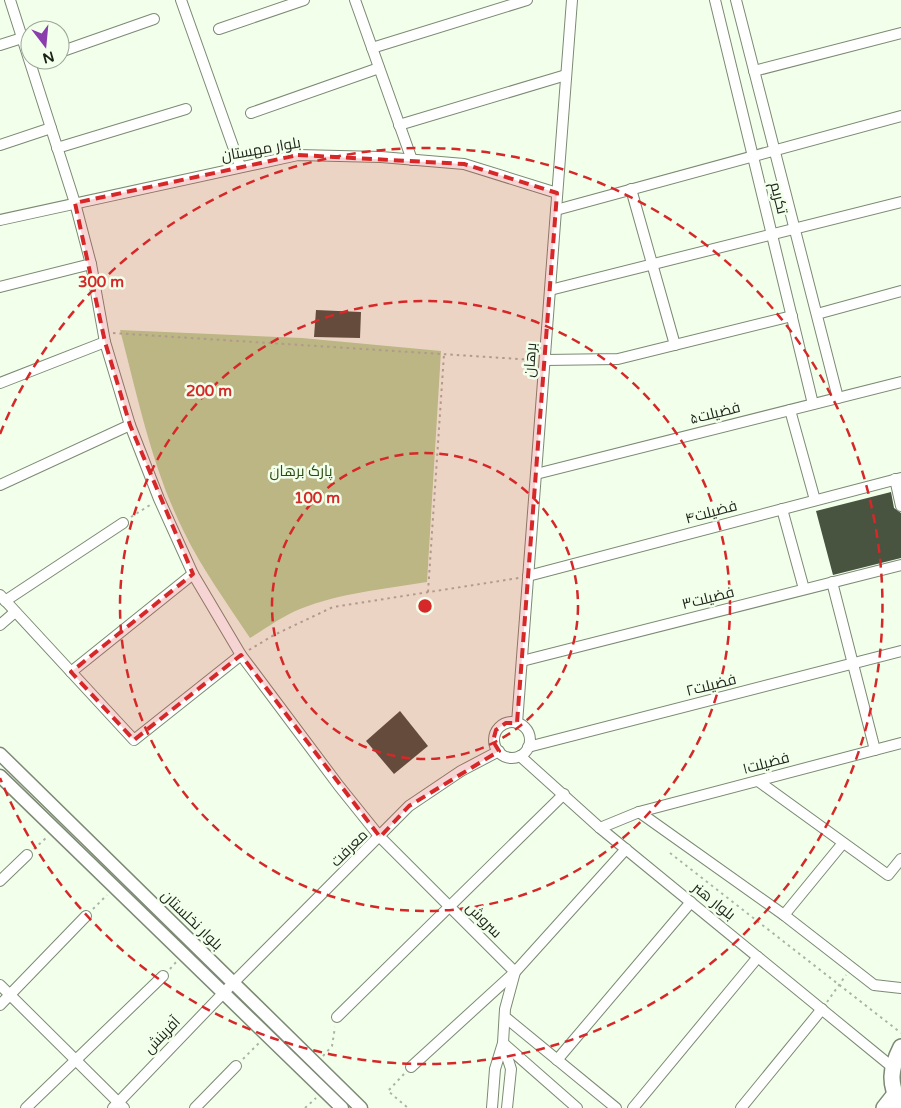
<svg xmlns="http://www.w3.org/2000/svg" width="901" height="1108" font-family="'Varela Round',Cairo,sans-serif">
<rect width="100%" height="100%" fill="#f2ffeb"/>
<path fill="#b4da9c" d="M120,330l182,8 139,13 -14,231c-43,7 -87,11 -127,27 -17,7 -34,19 -50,29 -23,-35 -48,-69 -66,-106 -32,-64 -46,-134 -64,-202z"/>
<g fill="#485440">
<path d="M316,310l45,2 -1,26 -46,-1z"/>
<path d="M891,492l3,16 7,5v45l-68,17 -17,-64z"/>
<path d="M400,711l28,35 -34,28 -28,-33z"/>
</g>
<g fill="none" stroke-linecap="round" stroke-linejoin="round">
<defs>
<g id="minor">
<path d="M10,0l65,203 16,61 14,78 25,83 29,74 34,75 48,81 98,131 41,51 135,135 -10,37 -2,34 -8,26 -3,39"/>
<path d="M181,0l59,166"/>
<path d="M355,0l57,160"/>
<path d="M715,0l98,404"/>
<path d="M736,0l102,398"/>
<path d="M219,29l85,-29"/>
<path d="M0,45l22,-7"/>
<path d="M372,48l155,-48"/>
<path d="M60,52l94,-33"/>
<path d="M754,71l147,-38"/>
<path d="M251,113l128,-45"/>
<path d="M399,125l167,-50"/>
<path d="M0,145l51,-17"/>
<path d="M57,148l129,-39"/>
<path d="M631,189l44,156"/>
<path d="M556,210l345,-94"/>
<path d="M0,220l298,-65 83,2 83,7 93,29"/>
<path d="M0,287l91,-23"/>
<path d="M550,290l351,-88"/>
<path d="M817,314l84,-23"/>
<path d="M545,360l73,-1 174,-43"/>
<path d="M0,383l105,-41"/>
<path d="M790,410l25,90"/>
<path d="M536,474l365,-92"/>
<path d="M895,479l6,27"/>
<path d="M0,485l130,-60"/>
<path d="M782,509l22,80"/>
<path d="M528,576l373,-98"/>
<path d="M832,582l43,168"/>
<path d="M0,595l134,145 107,-85"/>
<path d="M5,601l118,-78"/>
<path d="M0,625l15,-13"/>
<path d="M522,661l379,-96"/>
<path d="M71,672l122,-98"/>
<circle cx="512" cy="740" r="18"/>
<path d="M517,723l55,-723"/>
<path d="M528,747l373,-96"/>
<path d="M520,756l80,72 291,238"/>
<path d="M758,781l130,94 13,-16"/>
<path d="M639,812l145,103 90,70 27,3"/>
<path d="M600,828l39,-16 262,-69"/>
<path d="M0,881l27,-26"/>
<path d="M784,915l59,-72"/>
<path d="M0,985l124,123"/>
<path d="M0,1005l86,-89"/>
<path d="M337,1017l227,-223"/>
<path d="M505,1017l111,91"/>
<path d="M503,1043l74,65"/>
<path d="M503,1044l8,25 -4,39"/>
<path d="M557,1060l134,-158"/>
<path d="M411,1067l104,-95 111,-123"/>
<path d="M26,1108l137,-132"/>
<path d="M113,1108l120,-125 176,-177 52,-35 38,-20"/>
<path d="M195,1108l41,-42"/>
<path d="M633,1108l125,-151"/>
<path d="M741,1108l81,-99"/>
</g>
<g id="major">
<path d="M0,754l361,354"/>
<path d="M0,776l342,332"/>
</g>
<g id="highway">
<path d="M901,1047c-11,22 -13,37 0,59"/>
<path d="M884,1108l11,-14"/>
</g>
</defs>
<use href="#minor" stroke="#7c8a74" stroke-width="12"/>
<use href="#major" stroke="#7c8a74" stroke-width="15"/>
<use href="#highway" stroke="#7c8a74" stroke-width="18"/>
<g stroke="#aab5a5" stroke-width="2" stroke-dasharray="2.5 4" stroke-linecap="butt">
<path d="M113,333l422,27"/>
<path d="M131,517l19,-12"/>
<path d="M428,592l16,-238"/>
<path d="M249,650l25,-15 59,-28 186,-29"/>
<path d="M34,849l13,-12"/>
<path d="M670,853l231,180"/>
<path d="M93,909l14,-14"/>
<path d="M170,969l7,-8"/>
<path d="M827,1002l19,-27"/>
<path d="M323,1056l9,-10 3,-19"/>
<path d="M243,1059l16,-16"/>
<path d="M404,1074l-16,17 20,17"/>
<path d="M305,1108l11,-10"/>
</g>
<use href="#minor" stroke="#fff" stroke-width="10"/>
<use href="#major" stroke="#fff" stroke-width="12"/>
<use href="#highway" stroke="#fff" stroke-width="15"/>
</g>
<path fill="#d62828" fill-opacity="0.2" stroke="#d62828" stroke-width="4" stroke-dasharray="10 6" stroke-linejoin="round" d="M298,155l166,9 93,29 -40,530h-11l-10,7 -3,11 6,10 -90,55 -29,31 -139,-182 -107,85 -63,-68 122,-98 -63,-149 -25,-83 -30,-139z"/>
<g fill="none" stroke="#d62828" stroke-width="2.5" stroke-dasharray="9 6">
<circle cx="425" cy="606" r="153"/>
<circle cx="425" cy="606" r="305"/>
<path d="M0 434A458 458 0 1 1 0 778"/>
</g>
<g text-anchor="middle" stroke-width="5" stroke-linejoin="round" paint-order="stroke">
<g font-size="15" fill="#1c2219" stroke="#f2ffeb">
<text transform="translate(261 149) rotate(-10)" y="5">بلوار مهستان</text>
<text transform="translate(779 198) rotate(76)" y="5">تکریم</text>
<text transform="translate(530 360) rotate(-86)" y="5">برهان</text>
<text transform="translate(715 413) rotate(-14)" y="5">فضیلت۵</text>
<text transform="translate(711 512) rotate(-15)" y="5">فضیلت۴</text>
<text transform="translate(708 598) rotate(-14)" y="5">فضیلت۳</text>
<text transform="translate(711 685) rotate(-14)" y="5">فضیلت۲</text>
<text transform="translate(766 763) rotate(-15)" y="5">فضیلت۱</text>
<text transform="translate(349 848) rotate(-45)" y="5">معرفت</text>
<text transform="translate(714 901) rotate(39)" y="5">بلوار هنر</text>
<text transform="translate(192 920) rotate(44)" y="5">بلوار نخلستان</text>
<text transform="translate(484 920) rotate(45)" y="5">سروش</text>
<text transform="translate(162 1035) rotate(-46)" y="5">آفرینش</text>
</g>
<g font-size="15" fill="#2c4b12" stroke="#f2ffeb">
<text x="301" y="476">پارک برهان</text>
</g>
</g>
<circle cx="425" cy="606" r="8" fill="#d62828" stroke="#f2ffeb" stroke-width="2.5"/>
<g font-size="15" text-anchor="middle" font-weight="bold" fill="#d62828" stroke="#f2ffeb" stroke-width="5" stroke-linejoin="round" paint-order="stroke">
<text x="101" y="287">300 m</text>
<text x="209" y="396">200 m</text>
<text x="317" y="503">100 m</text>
</g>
<g transform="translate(45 45) rotate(164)"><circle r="24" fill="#f2ffeb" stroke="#9ca797"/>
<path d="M0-4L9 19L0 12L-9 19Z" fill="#8a3dad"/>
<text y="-8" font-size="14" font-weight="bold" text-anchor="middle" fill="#1c2219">N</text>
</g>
</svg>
